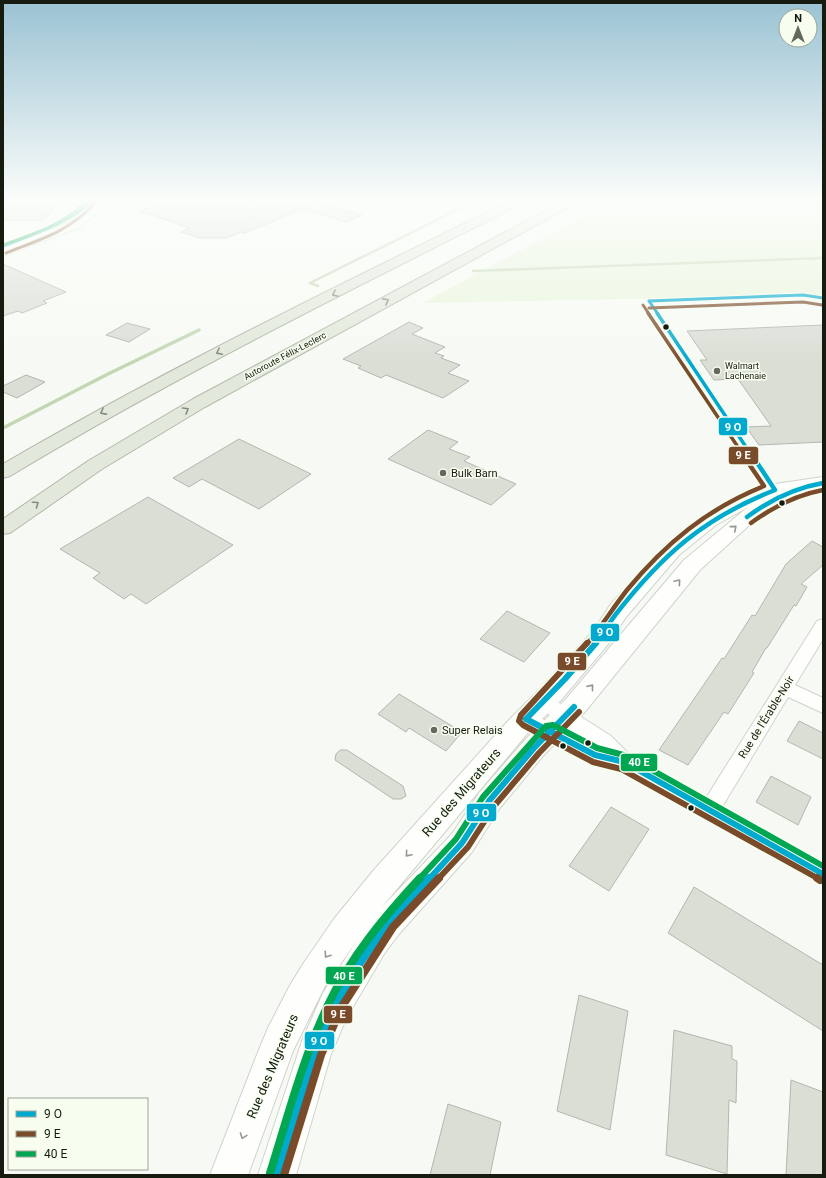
<svg xmlns="http://www.w3.org/2000/svg" width="826" height="1178" font-family="Roboto,sans-serif">
<rect width="100%" height="100%" fill="#f7faf4"/>
<path fill="#e9f5dd" d="M616,199h207v96l-400,8z"/>
<g fill="none" stroke-linecap="round" stroke-linejoin="round">
<g stroke="#c5d6b4" stroke-width="2.5">
<path d="M473,271l350,-13"/>
<path d="M310,283l169,-84"/>
<path d="M310,283l8,3"/>
</g>
<path stroke="#c5d6b4" stroke-width="3.5" d="M3,428l105,-54 91,-44"/>
</g>
<g fill="#daded5" stroke="#b3b7af">
<path d="M3,199h59l-18,21h-41z"/>
<path d="M173,199h153l-7,3 43,13 -16,7 -43,-13 -59,24 -3,-1 -14,6h-27l-19,-6 8,-4 -49,-17z"/>
<path d="M3,264l63,28 -23,9 4,2 -25,10 -4,-2 -15,5z"/>
<path d="M409,322l14,6 -11,6 33,13 -10,6 9,3 -3,2 19,7 -12,8 21,8 -26,17 -57,-23 -5,3 -23,-10 3,-2 -18,-7z"/>
<path d="M127,323l23,6 -21,13 -23,-7z"/>
<path d="M823,325v117l-64,3 -13,-18 25,-1 -33,-47 -24,1 -14,-20h7l-20,-29z"/>
<path d="M26,375l19,7 -28,16 -14,-6v-6z"/>
<path d="M428,430l30,12 -9,7 21,8 -6,4 52,23 -25,21 -103,-46z"/>
<path d="M239,439l72,35 -52,35 -57,-30 -13,8 -16,-9z"/>
<path d="M148,497l85,48 -87,59 -15,-10 -7,5 -31,-21 7,-5 -40,-24z"/>
<path d="M812,541l11,6v18l-22,19 6,3 -11,19 -2,-1 -27,43h-1l-14,24 2,1 -26,41 -4,-2 -36,53 -29,-15 63,-92 2,1 28,-44 3,1 31,-52z"/>
<path d="M507,611l43,22 -26,29 -44,-23z"/>
<path d="M399,694l63,38 -16,19 -37,-23 -3,4 -28,-18z"/>
<path d="M799,721l24,12v26l-36,-18z"/>
<path d="M340,750h7l56,36 3,10 -5,3h-8l-58,-39 1,-6z"/>
<path d="M771,776l40,21 -13,28 -42,-23z"/>
<path d="M611,807l38,22 -40,62 -40,-25z"/>
<path d="M694,887l129,78v66l-155,-98z"/>
<path d="M579,995l49,16 -18,119 -53,-19z"/>
<path d="M674,1030l58,16v13l5,2 -1,42 -7,-3 -2,74 -61,-19z"/>
<path d="M791,1080l32,12v83h-37z"/>
<path d="M448,1104l53,18 -11,53h-60z"/>
</g>
<g fill="none" stroke-linecap="round" stroke-linejoin="round">
<defs>
<path id="street" d="M823,619v20l-28,46 28,13v15l-35,-16 -66,110 101,56v21l-8,-3 -196,-112 -31,-8 -69,-37 -2,-5 2,-5 7,-2 7,2 65,34 -60,-41 -3,-5 3,-5 6,-2 6,2 61,39 20,20 75,42 111,-177z"/>
<g id="secondary">
<path d="M97,199h12l-12,14 -19,15 -75,28v-8c33,-13 70,-21 94,-49z"/>
<path d="M823,477v12l-45,7 4,4 -3,4 -23,15 -56,51 -116,143 -41,43 -44,53 -27,43 -73,82 -15,20 -37,63 -16,37 -35,121h-38l44,-134 21,-48 35,-54 -33,47 -32,65 -45,124h-38l48,-123 10,-24 21,-41 14,-23 31,-45 39,-48 135,-150 35,-35 51,-56 16,-25 55,-60 37,-28 28,-17 45,-16zM748,507l-64,53 -118,139 -41,41 -46,53 -27,41 -71,74 145,-173 35,-35 49,-58 16,-25 53,-62 37,-30z"/>
</g>
<g id="highway">
<path d="M514,199h15l-2,2c-174,88 -350,174 -517,275l-7,2v-14c166,-97 339,-180 511,-265z"/>
<path d="M567,199h15l-2,2 -375,206 -103,62 -92,64 -7,1v-15l85,-58 105,-62z"/>
</g>
</defs>
<use href="#street" stroke="#cfd4cb" stroke-width="2"/>
<use href="#secondary" stroke="#cfd4cb" stroke-width="2"/>
<use href="#highway" stroke="#b1b9a9" stroke-width="2"/>
<use href="#street" fill="#fefefd" fill-rule="evenodd"/>
<use href="#secondary" fill="#fefefd" fill-rule="evenodd"/>
<use href="#highway" fill="#e2e8db" fill-rule="evenodd"/>
<defs>
<g id="bus-1-far4">
<path d="M3,246c32,-12 62,-22 86,-47"/>
<path d="M649,301l9,13"/>
<path d="M649,301l154,-6 20,3"/>
</g>
<path id="bus-1-far3" d="M657,313l97,146"/>
<g id="bus-1-far2">
<path d="M747,517c23,-17 47,-29 76,-34"/>
<path d="M596,644c7,-10 13,-21 20,-30 47,-60 88,-96 159,-124l-21,-32"/>
</g>
<g id="bus-1-far1">
<path d="M596,643l-31,36 -39,40 69,36 29,7 199,112"/>
<path d="M429,879l33,-36 27,-42 45,-53 40,-41"/>
</g>
<path id="bus-1" d="M277,1175l37,-122 21,-48 25,-42 28,-40 41,-45"/>
<g id="bus-2-far4">
<path d="M6,253c35,-14 62,-21 88,-49"/>
<path d="M643,305l6,9"/>
<path d="M649,308l154,-6 19,3"/>
</g>
<path id="bus-2-far3" d="M648,313l98,146"/>
<g id="bus-2-far2">
<path d="M751,523c22,-16 45,-28 72,-33"/>
<path d="M587,644c14,-17 26,-36 40,-54 39,-47 80,-81 137,-104l-19,-28"/>
</g>
<g id="bus-2-far1">
<path d="M587,643l-66,72 -2,6 4,4 70,37 28,7 198,110"/>
<path d="M438,879l30,-32 27,-42 44,-52 40,-41"/>
</g>
<g id="bus-2">
<path d="M817,878l3,2"/>
<path d="M284,1175l37,-120 20,-47 52,-81 46,-49"/>
</g>
<path id="bus-3-far2" d="M3,245c32,-12 66,-21 91,-46"/>
<path id="bus-3-far1" d="M419,879l37,-40 27,-42 63,-71 7,-1 44,23 30,8 196,110"/>
<path id="bus-3" d="M270,1173c18,-57 33,-116 59,-170 22,-47 56,-87 91,-125"/>
</defs>
<use href="#bus-1-far4" stroke="#f7fef0" stroke-width="5"/>
<use href="#bus-1-far3" stroke="#f7fef0" stroke-width="5.5"/>
<use href="#bus-1-far2" stroke="#f7fef0" stroke-width="8"/>
<use href="#bus-1-far1" stroke="#f7fef0" stroke-width="9"/>
<use href="#bus-1" stroke="#f7fef0" stroke-width="10"/>
<use href="#bus-2-far4" stroke="#f7fef0" stroke-width="5"/>
<use href="#bus-2-far3" stroke="#f7fef0" stroke-width="5.5"/>
<use href="#bus-2-far2" stroke="#f7fef0" stroke-width="8"/>
<use href="#bus-2-far1" stroke="#f7fef0" stroke-width="9"/>
<use href="#bus-2" stroke="#f7fef0" stroke-width="10"/>
<use href="#bus-3-far2" stroke="#f7fef0" stroke-width="5"/>
<use href="#bus-3-far1" stroke="#f7fef0" stroke-width="9"/>
<use href="#bus-3" stroke="#f7fef0" stroke-width="10"/>
<use href="#bus-1-far4" stroke="#00a9ce" stroke-width="3"/>
<use href="#bus-1-far3" stroke="#00a9ce" stroke-width="3.5"/>
<use href="#bus-1-far2" stroke="#00a9ce" stroke-width="4.5"/>
<use href="#bus-1-far1" stroke="#00a9ce" stroke-width="6"/>
<use href="#bus-1" stroke="#00a9ce" stroke-width="8"/>
<use href="#bus-2-far4" stroke="#7a4b2a" stroke-width="3"/>
<use href="#bus-2-far3" stroke="#7a4b2a" stroke-width="3.5"/>
<use href="#bus-2-far2" stroke="#7a4b2a" stroke-width="4.5"/>
<use href="#bus-2-far1" stroke="#7a4b2a" stroke-width="6"/>
<use href="#bus-2" stroke="#7a4b2a" stroke-width="8"/>
<use href="#bus-3-far2" stroke="#00a651" stroke-width="3"/>
<use href="#bus-3-far1" stroke="#00a651" stroke-width="6"/>
<use href="#bus-3" stroke="#00a651" stroke-width="8"/>
</g>
<defs><path id="oneway-chevron" d="M-2-3.5L2.5 0L-2 3.5" fill="none" stroke-width="1.6" stroke-linecap="round" stroke-linejoin="round"/></defs>
<g stroke="#868c7f">
<use href="#oneway-chevron" transform="translate(335 294) rotate(153)"/>
<use href="#oneway-chevron" transform="translate(386 301) rotate(-28)"/>
<use href="#oneway-chevron" transform="translate(219 352) rotate(153)"/>
<use href="#oneway-chevron" transform="translate(186 410) rotate(-30)"/>
<use href="#oneway-chevron" transform="translate(103 412) rotate(151)"/>
<use href="#oneway-chevron" transform="translate(36 504) rotate(-35)"/>
</g>
<g stroke="#959891">
<use href="#oneway-chevron" transform="translate(734 528) rotate(-41)"/>
<use href="#oneway-chevron" transform="translate(678 582) rotate(-50)"/>
<use href="#oneway-chevron" transform="translate(591 687) rotate(-51)"/>
<use href="#oneway-chevron" transform="translate(408 854) rotate(131)"/>
<use href="#oneway-chevron" transform="translate(327 955) rotate(124)"/>
<use href="#oneway-chevron" transform="translate(243 1136) rotate(110)"/>
</g>
<linearGradient id="sky" x2="0" y2="1"><stop stop-color="#9ac2d3"/><stop offset="0.55" stop-color="#fbfdfa"/><stop offset="1" stop-color="#fbfdfa" stop-opacity="0"/></linearGradient>
<rect width="826" height="364" fill="url(#sky)"/>
<g fill="#151b0e" stroke="#f7fef0" stroke-width="1.5">
<circle cx="666" cy="327" r="3.5"/>
<circle cx="782" cy="503" r="3.5"/>
<circle cx="588" cy="743" r="3.5"/>
<circle cx="563" cy="746" r="3.5"/>
<circle cx="691" cy="808" r="3.5"/>
</g>
<g fill="#64695e" stroke="#f7fef0" stroke-width="1.5">
<circle cx="717" cy="371" r="4"/>
<circle cx="443" cy="473" r="4"/>
<circle cx="434" cy="730" r="4"/>
</g>
<g text-anchor="middle" stroke-width="3" stroke-linejoin="round" paint-order="stroke">
<g font-size="9" fill="#151b0e" stroke="#f7fef0">
<text transform="translate(285 356) rotate(-28)" y="3">Autoroute Félix-Leclerc</text>
</g>
<g font-size="9" fill="#151b0e" stroke="#f7fef0" text-anchor="start">
<text x="725" y="369">Walmart<tspan x="725" dy="10">Lachenaie</tspan></text>
</g>
<g font-size="11" fill="#151b0e" stroke="#f7fef0" text-anchor="start">
<text x="451" y="477">Bulk Barn</text>
<text x="442" y="734">Super Relais</text>
</g>
<g font-size="11" fill="#151b0e" stroke="#f7fef0">
<text transform="translate(766 717) rotate(-58)" y="4">Rue de l'Érable-Noir</text>
</g>
<g font-size="13" fill="#151b0e" stroke="#f7fef0">
<text transform="translate(461 792) rotate(-49)" y="5">Rue des Migrateurs</text>
<text transform="translate(272 1066) rotate(-67)" y="5">Rue des Migrateurs</text>
</g>
</g>
<g stroke="#f7fef0" stroke-width="1.5">
<rect x="718" y="417" width="30" height="19" rx="4" fill="#00a9ce"/>
<rect x="728" y="446" width="31" height="19" rx="4" fill="#7a4b2a"/>
<rect x="590" y="623" width="30" height="19" rx="4" fill="#00a9ce"/>
<rect x="557" y="652" width="30" height="19" rx="4" fill="#7a4b2a"/>
<rect x="620" y="753" width="38" height="19" rx="4" fill="#00a651"/>
<rect x="466" y="803" width="31" height="19" rx="4" fill="#00a9ce"/>
<rect x="325" y="966" width="38" height="19" rx="4" fill="#00a651"/>
<rect x="323" y="1005" width="30" height="19" rx="4" fill="#7a4b2a"/>
<rect x="304" y="1031" width="31" height="19" rx="4" fill="#00a9ce"/>
</g>
<g font-size="11" text-anchor="middle" font-weight="bold" fill="#fff">
<text x="733" y="431">9 O</text>
<text x="743" y="459">9 E</text>
<text x="605" y="636">9 O</text>
<text x="572" y="665">9 E</text>
<text x="639" y="766">40 E</text>
<text x="481" y="817">9 O</text>
<text x="344" y="980">40 E</text>
<text x="338" y="1018">9 E</text>
<text x="319" y="1045">9 O</text>
</g>
<rect width="826" height="1178" fill="none" stroke="#151b0e" stroke-width="8"/>
<rect x="8" y="1098" width="140" height="72" fill="#f7fef0" stroke="#9da396"/>
<rect x="16" y="1111" width="20" height="6" fill="#00a9ce" stroke="#9da396"/>
<text x="44" y="1118" font-size="12" fill="#151b0e">9 O</text>
<rect x="16" y="1131" width="20" height="6" fill="#7a4b2a" stroke="#9da396"/>
<text x="44" y="1138" font-size="12" fill="#151b0e">9 E</text>
<rect x="16" y="1151" width="20" height="6" fill="#00a651" stroke="#9da396"/>
<text x="44" y="1158" font-size="12" fill="#151b0e">40 E</text>
<g transform="translate(798 28)"><circle r="19" fill="#f7fef0" stroke="#9da396"/>
<path d="M0-3L7 15L0 10L-7 15Z" fill="#64695e"/>
<text y="-6" font-size="11" font-weight="bold" text-anchor="middle" fill="#151b0e">N</text>
</g>
</svg>
